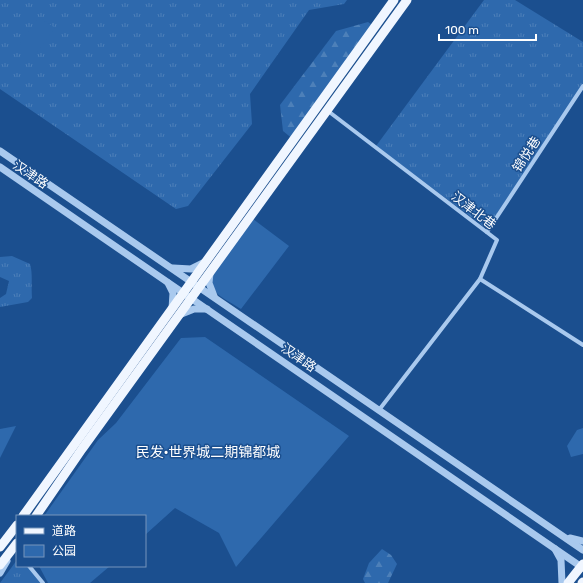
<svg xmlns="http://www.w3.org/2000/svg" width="583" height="583" font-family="Rubik,'Noto Sans SC',sans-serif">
<defs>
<pattern id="grass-tufts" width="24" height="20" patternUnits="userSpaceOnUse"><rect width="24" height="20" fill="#2e69ad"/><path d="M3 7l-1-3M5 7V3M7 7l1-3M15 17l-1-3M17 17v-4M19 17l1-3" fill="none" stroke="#4d80b9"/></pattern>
<pattern id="forest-firs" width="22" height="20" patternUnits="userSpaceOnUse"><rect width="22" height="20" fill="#2e69ad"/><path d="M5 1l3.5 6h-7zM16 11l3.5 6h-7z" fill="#4d80b9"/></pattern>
</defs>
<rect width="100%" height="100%" fill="#1b4f8f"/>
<g fill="url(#grass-tufts)">
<path d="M0,0h347l-3,4 -35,6 -59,84 2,30 -64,82 -12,3 -176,-120z"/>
<path d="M484,0h31l68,42v42l-96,145 -111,-83z"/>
<path d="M12,256l18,8c3,10 1,22 2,34l-4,4 -28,5v-9l6,-4 3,-13 -9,-4v-20z"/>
<path d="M17,560v6h12l14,17h-43z"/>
</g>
<g fill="url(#forest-firs)">
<path d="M368,22l7,5 -81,113 -11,-9 -3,-26 56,-74z"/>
<path d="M382,549l9,6 6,9 -9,19h-23l-2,-4 6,-16z"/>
</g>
<g fill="#2e69ad">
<path d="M39,17l16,11 -20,27 -15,-12z"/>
<path d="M253,219l36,27 -48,63c-17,-11 -32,-14 -29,-36z"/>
<path d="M205,337l144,99 -113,131 -17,-34 -44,-25 -30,27v-19h-101l54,-76 18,-17 65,-85z"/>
<path d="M16,426l-16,32v-29z"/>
<path d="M583,428v26l-12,3 -4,-11 10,-16z"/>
<path d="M39,566h71l-20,17h-42z"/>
</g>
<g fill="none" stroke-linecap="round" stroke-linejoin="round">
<g stroke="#a9c9ee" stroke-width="4">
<path d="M328,111l169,129 -17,39 103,66"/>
<path d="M487,232l96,-146"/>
<path d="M379,410l101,-131"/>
<path d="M29,566l14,17"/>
</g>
<g stroke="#a9c9ee" stroke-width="7">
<path d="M0,151l583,399"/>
<path d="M0,167l583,401"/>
<path d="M173,268l18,1 14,-7"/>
<path d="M210,273l-1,10 5,13"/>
<path d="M168,283l5,10 -1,16"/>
<path d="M179,315l15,-6h13"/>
<path d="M570,538l13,3"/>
<path d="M555,549l6,11 1,23"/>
<path d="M0,573l7,-12"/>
</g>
<g stroke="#f0f6ff" stroke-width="9">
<path d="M23,516l371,-516"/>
<path d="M36,516l46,-67 325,-449"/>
<path d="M0,547l17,-22"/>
<path d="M0,565l17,-22"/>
<path d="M568,583l15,-19"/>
<path d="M582,583l1,-1"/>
</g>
</g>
<g text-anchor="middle" stroke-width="3" stroke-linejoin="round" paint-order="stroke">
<g font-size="13" fill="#fff" stroke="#1b4f8f">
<text transform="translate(526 154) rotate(-57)" y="5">锦悦巷</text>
<text transform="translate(31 174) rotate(34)" y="5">汉津路</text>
<text transform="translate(474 210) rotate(38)" y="5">汉津北巷</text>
<text transform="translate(299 357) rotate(35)" y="5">汉津路</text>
</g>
<g font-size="14" fill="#fff" stroke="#1b4f8f">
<text x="208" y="457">民发·世界城二期锦都城</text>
</g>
</g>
<rect x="16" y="515" width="130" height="52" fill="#1b4f8f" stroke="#7695bc"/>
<rect x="24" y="528" width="20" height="6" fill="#f0f6ff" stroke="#7695bc"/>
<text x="52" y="535" font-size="12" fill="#ffffff">道路</text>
<rect x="24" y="545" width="20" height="12" fill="#2e69ad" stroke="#7695bc"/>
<text x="52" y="555" font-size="12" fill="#ffffff">公园</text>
<path d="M439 34v6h97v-6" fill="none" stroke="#ffffff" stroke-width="2"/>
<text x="445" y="34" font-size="12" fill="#ffffff" stroke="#1b4f8f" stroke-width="3" paint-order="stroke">100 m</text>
</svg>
